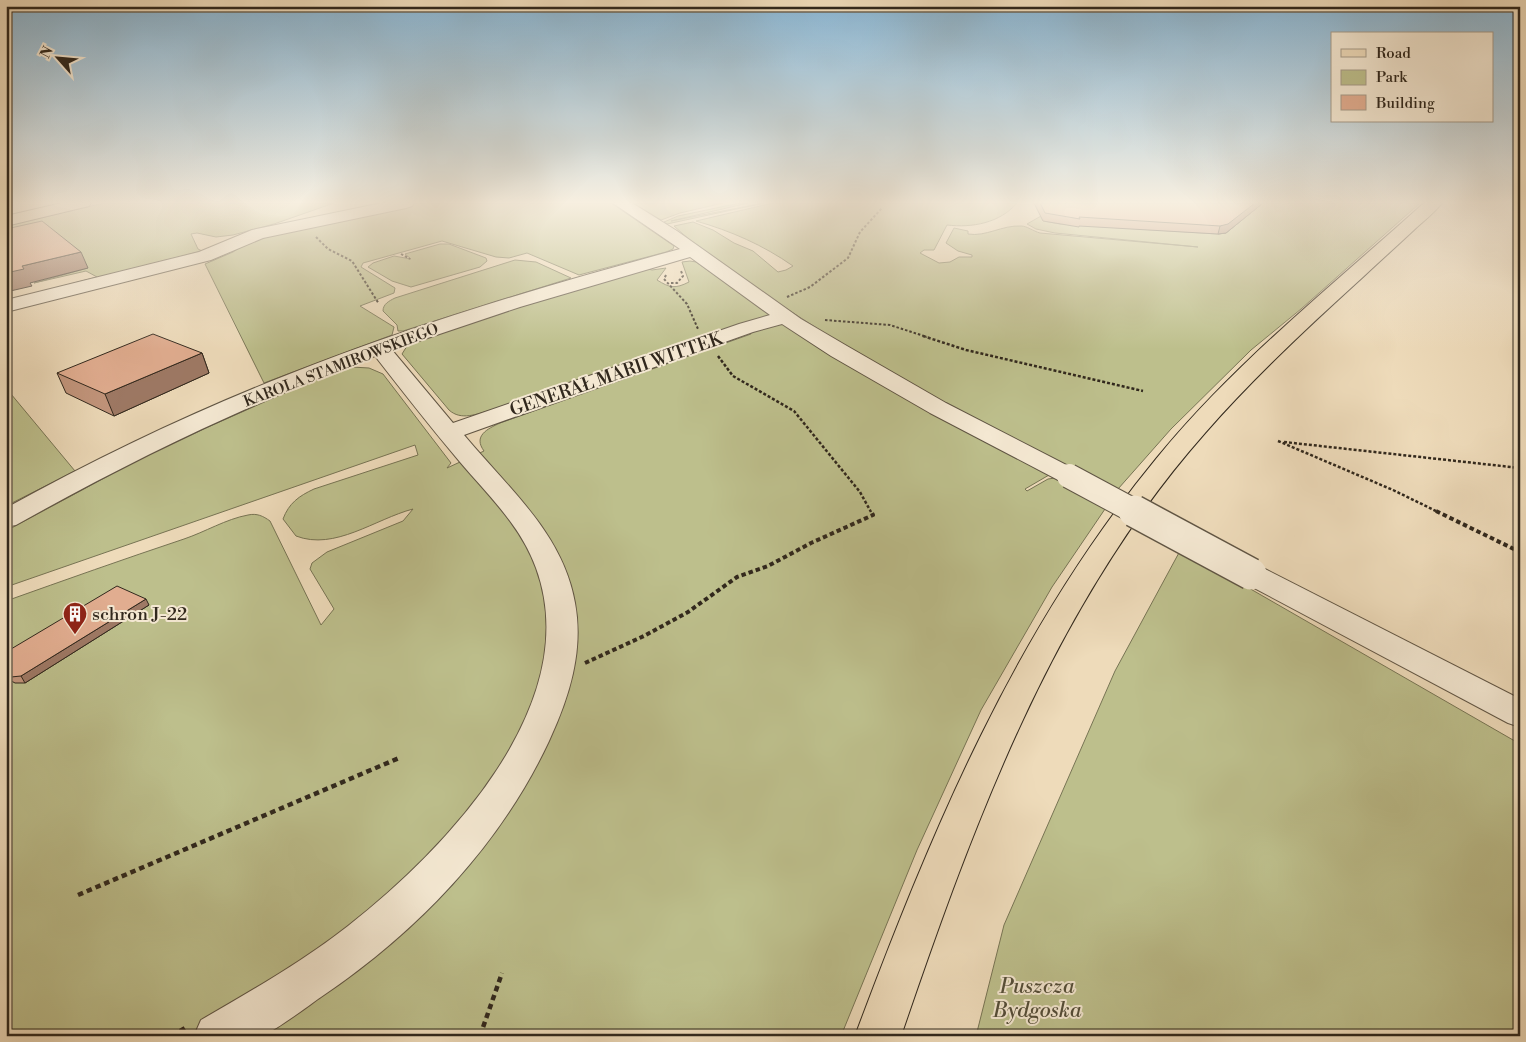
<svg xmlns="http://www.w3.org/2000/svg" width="1526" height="1042" font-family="'Libre Bodoni',serif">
<rect width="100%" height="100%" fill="#eedbba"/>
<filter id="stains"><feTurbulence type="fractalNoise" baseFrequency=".004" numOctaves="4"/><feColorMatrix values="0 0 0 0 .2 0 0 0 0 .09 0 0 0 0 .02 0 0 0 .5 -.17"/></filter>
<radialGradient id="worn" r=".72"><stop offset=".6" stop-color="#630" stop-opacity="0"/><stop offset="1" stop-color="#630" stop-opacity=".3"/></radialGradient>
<g fill="#bdbf8c" stroke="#777454">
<path d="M105,203h229l-60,21 -41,11 -17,2 -19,-4 -6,1 7,15 4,2 -196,50 91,-24 -11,-6 -52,12 54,-15 -39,-32h-43v-11z"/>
<path d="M416,203h195l63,43 -1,3 -7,3 -87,23 -52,-22 -18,5 -13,-1 -54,-16 -79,22 -2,4 34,21 -1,5 -34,13 34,21 -2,8 -128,48 -59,-119 28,-12 21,-14z"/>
<path d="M633,203h90l-43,10 -19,7z"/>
<path d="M740,203h8l-77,18 93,-18 -97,21 -3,-2 14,-6z"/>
<path d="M773,203h244c-17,20 -45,25 -70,22l-13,25h-10l-4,3 19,10 11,-1 9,-5h13v-2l-14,-4 -12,-8 8,-15 14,3v3c18,3 34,-9 53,-8 6,0 12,5 19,7l158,14 -143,-14 -19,-4 -9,-5 14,-8 3,5 16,3 158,10 8,-1 37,-30h157l-119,106 -50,41 -80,79 -53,60 -42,-20 -4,2c-105,-57 -212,-111 -310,-179 -30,-21 -61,-41 -88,-66l19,-4 20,8 21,13 19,8 25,21 8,-2 7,-4c-30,-21 -62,-35 -97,-45z"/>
<path d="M440,244h9l37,14 1,3 -7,6 -69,20 -19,-6 -24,-14 5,-4 21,-7 17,3 -6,-5z"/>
<path d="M515,260l21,2 35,16 -168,53h-5l-1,-6 -14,-14c0,-7 6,-10 12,-13z"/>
<path d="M690,261l6,1 74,52v3l-275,95 -4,-2c-14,4 -30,11 -42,0l-47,-56 5,-8 7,-4 101,-34 130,-38 -1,-2 8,2 14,-2 -9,12c13,8 18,9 32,2l-7,-20z"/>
<path d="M781,324l5,1 105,65 158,85 -24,14 2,2 21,-12 7,-1 50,31 -53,78 -71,123 -64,140 -76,186h-835v-435c59,-21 118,-42 178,-62 21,-7 42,-20 64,-24 9,-2 15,1 22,6l51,104 13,-16 -24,-40 2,-6 15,-11 76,-31 10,-12c-38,10 -78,42 -117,27l-13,-17c6,-16 16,-23 31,-30l104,-34 -3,-10 -409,142v-56l139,-75 63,-29 124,-55 20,-5 17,1 14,6 68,89 -4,5 37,-17c-11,-15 3,-22 16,-28l251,-89 -1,-3z"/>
<path d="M6,388l69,83 -69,35z"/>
<path d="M1181,549l339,195v292h-544l28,-111 111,-254z"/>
</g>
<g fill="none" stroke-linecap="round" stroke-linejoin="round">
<defs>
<g id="minor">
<path d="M382,203h32l-2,3 -6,2 -143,30 -52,22 -205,52v-12l193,-48 53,-22z"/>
<path d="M613,203h19l45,28 124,88 46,27 99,57 132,68 4,5 -4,5 -9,3 -9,-3 -130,-68 -99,-57 -49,-32 -29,8 -289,103c43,52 99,98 111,168 9,48 -6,95 -26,138 -49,105 -132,191 -228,256 -13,9 -47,35 -60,39 -5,1 -12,0 -17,0 -17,0 -33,0 -50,0l7,-16c50,-29 101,-58 147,-94 97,-76 238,-222 188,-358 -15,-42 -48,-73 -76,-106 -29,-34 -57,-70 -85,-106 -125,47 -243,104 -359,169l-10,2v-19c91,-50 184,-95 281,-133 128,-51 260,-90 393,-126zM690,257l80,58 -31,9 -286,99 -61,-73 128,-43z"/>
<path d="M1251,565l10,2 259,132v28l-12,-4 -267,-142 -5,-7 5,-7z"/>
</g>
<path id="major" d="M62,203h29l-2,3 -83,20v-10z"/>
<path id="highway" d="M1424,203h18c-7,9 -17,17 -26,25 -17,16 -35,32 -52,48 -55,50 -110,101 -159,157 -152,172 -231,389 -304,603h-46c78,-208 159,-404 301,-577 78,-96 177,-174 268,-256z"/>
</defs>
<use href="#minor" stroke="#605544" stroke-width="2"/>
<use href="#major" stroke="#31281d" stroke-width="2"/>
<use href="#highway" stroke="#31281d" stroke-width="2"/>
<g stroke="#31281d" stroke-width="2" stroke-dasharray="2.5 2" stroke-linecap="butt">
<path d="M316,237l12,12 24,12 27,43"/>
<path d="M401,254l9,5"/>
<path d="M666,275l-2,4 23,25 11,25"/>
<path d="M671,283h6l6,-7 -2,-5"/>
<path d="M787,297l23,-10 38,-29 12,-26 22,-24"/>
<path d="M825,320l65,5 37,12"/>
</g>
<g stroke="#31281d" stroke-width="2.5" stroke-dasharray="3 2" stroke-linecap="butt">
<path d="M923,336l43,14 177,41"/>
<path d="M718,356l15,20 61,35 66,81 11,20"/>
<path d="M1278,441l115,49 45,22"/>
<path d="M1284,442l236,26"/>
</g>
<g stroke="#31281d" stroke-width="4" stroke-dasharray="4.5 3" stroke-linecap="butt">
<path d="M1436,511l84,41"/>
<path d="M585,663l59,-27 44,-24 49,-35 31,-11 43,-23 62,-28 -2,-4"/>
</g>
<g stroke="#31281d" stroke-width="4.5" stroke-dasharray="5.5 4" stroke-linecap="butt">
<path d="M78,895l321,-137"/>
<path d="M172,1036l13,-8"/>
<path d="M480,1036l22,-63"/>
</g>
<use href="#minor" fill="#f4e8d2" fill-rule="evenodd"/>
<use href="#major" fill="#eedbba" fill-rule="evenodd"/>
<use href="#highway" fill="#eedbba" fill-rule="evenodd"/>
<defs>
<path id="minor-bridge-far1" d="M1069,476l67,36"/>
<path id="minor-bridge" d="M1134,511l117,63"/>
</defs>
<use href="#minor-bridge-far1" stroke="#605544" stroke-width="26" stroke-linecap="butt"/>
<use href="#minor-bridge" stroke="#605544" stroke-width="34" stroke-linecap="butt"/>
<use href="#minor-bridge-far1" stroke="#f4e8d2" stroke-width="24"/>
<use href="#minor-bridge" stroke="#f4e8d2" stroke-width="31"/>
</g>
<g fill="#c2957c" stroke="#31281d">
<path d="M1034,203h31v1l1,-1h197l-37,30 -8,1 -139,-8v1l-36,-6z"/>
<path d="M202,353l7,20 -95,43 -48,-23 -9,-20z"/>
<path d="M149,605l-124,78h-10l-9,-5v-26z"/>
</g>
<g fill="#9e7965" stroke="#31281d">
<path d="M1255,203h8l-37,30 -8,1 2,-8z"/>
<path d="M81,252l7,16 -58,15 2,3 -26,6v-19l16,-7z"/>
<path d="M202,353l7,20 -95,43 -9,-22z"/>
<path d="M146,599l3,6 -124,78 -4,-7z"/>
</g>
<g fill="#e1ad90" stroke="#31281d">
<path d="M1040,203h25v1l1,-1h189l-27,21 -8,2 -141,-9 1,2 -35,-6z"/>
<path d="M42,221l39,31 -59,14 2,3 -18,4v-44z"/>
<path d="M153,334l49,19 -97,41 -48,-21z"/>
<path d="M117,586l29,13 -125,77 -10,1 -5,-3v-22z"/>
</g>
<linearGradient id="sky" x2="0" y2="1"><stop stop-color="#89b6d4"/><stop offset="0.58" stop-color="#f7efe0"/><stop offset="1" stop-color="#f7efe0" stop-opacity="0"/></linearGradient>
<rect width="1526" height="349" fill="url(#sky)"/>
<defs>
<symbol id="building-pin" viewBox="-11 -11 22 30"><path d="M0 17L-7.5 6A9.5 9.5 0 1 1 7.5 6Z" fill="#8f2418" stroke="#f4e8d2"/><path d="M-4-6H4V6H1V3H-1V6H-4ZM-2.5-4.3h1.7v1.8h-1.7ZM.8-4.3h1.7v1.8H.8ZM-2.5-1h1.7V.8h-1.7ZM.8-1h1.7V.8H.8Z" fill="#fff"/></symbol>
</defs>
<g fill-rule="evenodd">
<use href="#building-pin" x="61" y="600" width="28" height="38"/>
</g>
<g text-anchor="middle" stroke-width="4" stroke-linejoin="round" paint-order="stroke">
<g font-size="15" fill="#31281d" stroke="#f4e8d2">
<text transform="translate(341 365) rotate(-21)" y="5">KAROLA STAMIROWSKIEGO</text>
</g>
<g font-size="18" fill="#31281d" stroke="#f4e8d2">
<text transform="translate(616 374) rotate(-19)" y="6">GENERAŁ MARII WITTEK</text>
</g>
<g font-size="18" fill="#31281d" stroke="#f4e8d2" text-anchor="start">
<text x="92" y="620">schron J-22</text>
</g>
<g font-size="21" font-style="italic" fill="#544e39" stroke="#f4e8d2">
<text x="1037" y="993">Puszcza<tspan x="1037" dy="24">Bydgoska</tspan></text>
</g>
</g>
<rect width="1526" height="1042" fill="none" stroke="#eedbba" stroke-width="25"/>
<rect x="8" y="8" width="1511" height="1027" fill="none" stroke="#31281d" stroke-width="2.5"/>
<rect x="12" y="12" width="1501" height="1017" fill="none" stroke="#31281d"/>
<rect x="1331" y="32" width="162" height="90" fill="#f4e8d2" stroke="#a69b8a"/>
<rect x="1341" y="49" width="25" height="8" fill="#eedbba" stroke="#a69b8a"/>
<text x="1376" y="58" font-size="15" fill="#31281d">Road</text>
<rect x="1341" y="70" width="25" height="15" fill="#bdbf8c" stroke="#a69b8a"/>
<text x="1376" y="82" font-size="15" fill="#31281d">Park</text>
<rect x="1341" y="95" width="25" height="15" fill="#e1ad90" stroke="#a69b8a"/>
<text x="1376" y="108" font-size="15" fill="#31281d">Building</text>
<g transform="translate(58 58) rotate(297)" stroke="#f4e8d2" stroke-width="4" paint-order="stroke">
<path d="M0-4L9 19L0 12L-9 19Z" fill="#31281d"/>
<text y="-8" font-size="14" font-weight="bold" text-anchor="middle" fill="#31281d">N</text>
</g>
<rect width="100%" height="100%" filter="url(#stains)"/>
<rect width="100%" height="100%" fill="url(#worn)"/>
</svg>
